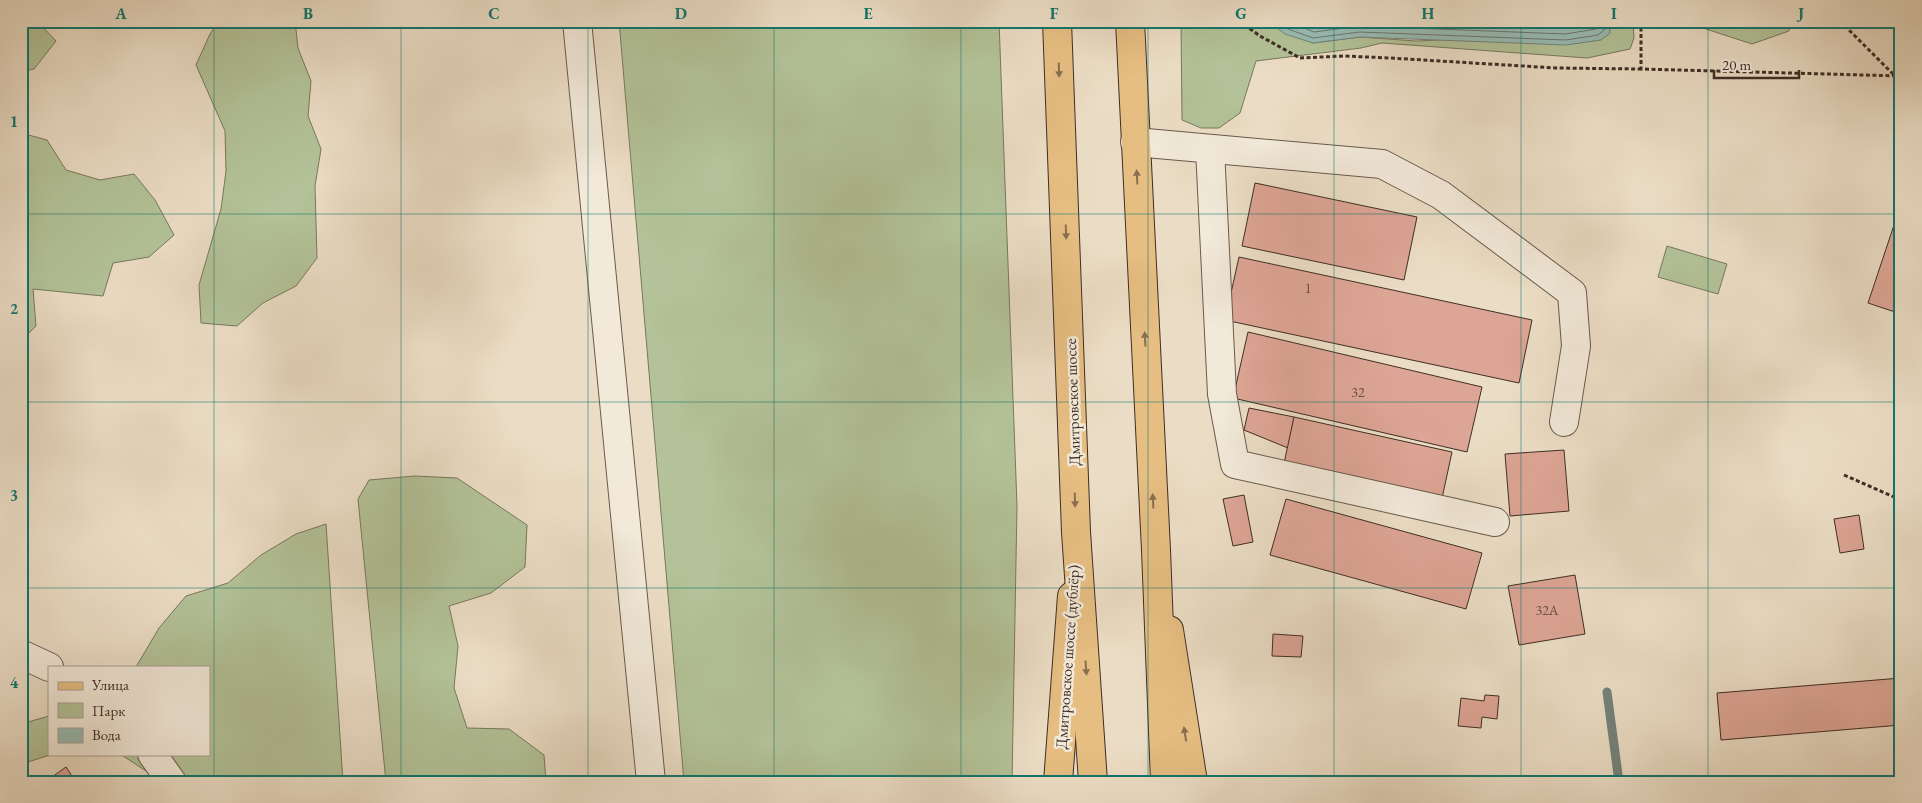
<svg xmlns="http://www.w3.org/2000/svg" width="1922" height="803" font-family="'EB Garamond',serif">
<rect width="100%" height="100%" fill="#ebddc5"/>
<filter id="stains"><feTurbulence type="fractalNoise" baseFrequency=".004" numOctaves="4"/><feColorMatrix values="0 0 0 0 .2 0 0 0 0 .09 0 0 0 0 .02 0 0 0 .5 -.17"/></filter>
<radialGradient id="worn" r=".72"><stop offset=".6" stop-color="#630" stop-opacity="0"/><stop offset="1" stop-color="#630" stop-opacity=".3"/></radialGradient>
<g fill="#b3c298" stroke="#78785f">
<path d="M21,21h16l19,20 -22,28 -13,3z"/>
<path d="M219,21h76l3,27 13,33 -3,35 13,33 -6,37 2,72 -21,28 -33,17 -26,23 -36,-3 -2,-38 22,-76 5,-38 -1,-40 -29,-66 14,-31z"/>
<path d="M619,21h380l18,485 -5,276h-328z"/>
<path d="M1181,21h90l1,3 41,19 47,-6 56,4 193,-8v-12h24l1,17 -4,11 -43,9 -205,-15 -21,5 -105,13 -16,52 -21,15h-18l-19,-8z"/>
<path d="M1688,21h103l-2,10 -37,13 -49,-16z"/>
<path d="M21,133l26,7 19,30 34,10 34,-6 21,26 19,35 -25,22 -36,6 -10,33 -70,-7 3,37 -15,15z"/>
<path d="M1667,246l60,18 -9,30 -60,-17z"/>
<path d="M415,476l42,2 70,47 -2,42 -34,26 -42,13 9,40 -4,42 13,40 42,1 35,26 2,27h-160l-28,-283 11,-19z"/>
<path d="M326,524l17,258h-180l-43,-28h89v-87h-73l23,-39 27,-32 42,-13 33,-28 35,-21z"/>
<path d="M49,716v38h4l-25,8 -7,5v-43z"/>
</g>
<path fill="#98bcb5" stroke="#74837c" d="M1271,21h338l1,12 -9,7 -35,5 -206,-8 -47,6 -28,-9 -13,-10z"/>
<g fill="none" stroke-linecap="round" stroke-linejoin="round">
<g stroke="#6b756e" stroke-width="1">
<path d="M1277,21l11,8 25,9 47,-6 206,8 32,-5 6,-5v-9"/>
<path d="M1287,21l27,11 46,-6 205,8 31,-5 2,-2v-6"/>
<path d="M1404,21l161,5 25,-5"/>
</g>
<path stroke="#74837c" stroke-width="9" d="M1607,692l12,90"/>
</g>
<g fill="#dda595" stroke="#3e2e26">
<path d="M1255,183l162,34 -13,63 -162,-34z"/>
<path d="M1901,204v110l-33,-11z"/>
<path d="M1239,257l293,63 -13,63 -294,-63z"/>
<path d="M1248,332l234,55 -15,65 -234,-54z"/>
<path d="M1249,408l45,9 -6,31 -44,-18z"/>
<path d="M1294,417l158,35 -11,51 -158,-35z"/>
<path d="M1564,450l5,61 -59,5 -5,-62z"/>
<path d="M1244,495l9,47 -20,4 -10,-47z"/>
<path d="M1286,499l196,54 -16,56 -196,-54z"/>
<path d="M1859,515l5,34 -24,4 -6,-34z"/>
<path d="M1575,575l10,59 -66,11 -11,-59z"/>
<path d="M1273,634l30,2 -2,21 -29,-1z"/>
<path d="M1901,678v47l-180,15 -4,-47z"/>
<path d="M1485,695l14,1 -2,23 -15,-2 -1,11 -23,-2 3,-28 23,3z"/>
<path d="M66,767l10,15h-31z"/>
<path d="M1682,777l53,2 -1,3h-52z"/>
</g>
<g fill="none" stroke-linecap="round" stroke-linejoin="round">
<defs>
<g id="minor">
<path d="M577,21l74,761"/>
<path d="M1135,142l247,22 59,31 131,98 4,53 -12,76"/>
<path d="M1210,149l12,245 13,70 260,58"/>
<path d="M21,654l28,13"/>
<path d="M152,754l20,28"/>
</g>
<g id="major">
<path d="M1169,630l24,152"/>
<path d="M1058,782l14,-186"/>
</g>
<g id="highway">
<path d="M1057,21l19,511 17,250"/>
<path d="M1130,21l26,529 9,232"/>
</g>
</defs>
<use href="#minor" stroke="#695a4e" stroke-width="30"/>
<use href="#major" stroke="#3e2e26" stroke-width="30"/>
<use href="#highway" stroke="#3e2e26" stroke-width="30"/>
<g stroke="#3e2e26" stroke-width="3" stroke-dasharray="4 2.5" stroke-linecap="butt">
<path d="M1239,21l21,15 40,22 44,-2 46,2 166,10 85,1"/>
<path d="M1641,21v48l260,7"/>
<path d="M1840,21l54,54"/>
<path d="M1844,475l57,25"/>
</g>
<use href="#minor" stroke="#f2e9d9" stroke-width="28"/>
<use href="#major" stroke="#e6be82" stroke-width="28"/>
<use href="#highway" stroke="#e6be82" stroke-width="28"/>
</g>
<defs><path id="oneway-solid" d="M-6-.8H1V-3.2L6.5 0L1 3.2V.8H-6Z" transform="scale(1.25)"/></defs>
<g fill="#8a6f4f">
<use href="#oneway-solid" transform="translate(1059 70) rotate(88)"/>
<use href="#oneway-solid" transform="translate(1137 177) rotate(-93)"/>
<use href="#oneway-solid" transform="translate(1066 232) rotate(88)"/>
<use href="#oneway-solid" transform="translate(1145 339) rotate(-93)"/>
<use href="#oneway-solid" transform="translate(1075 500) rotate(88)"/>
<use href="#oneway-solid" transform="translate(1153 501) rotate(-93)"/>
<use href="#oneway-solid" transform="translate(1086 668) rotate(86)"/>
<use href="#oneway-solid" transform="translate(1185 734) rotate(-99)"/>
</g>
<path fill="none" stroke="#0f766e" stroke-width="1" stroke-opacity="0.55" d="M214,21v761M401,21v761M588,21v761M774,21v761M961,21v761M1148,21v761M1334,21v761M1521,21v761M1708,21v761M21,214h1880M21,402h1880M21,588h1880"/>
<g text-anchor="middle" stroke-width="5" stroke-linejoin="round" paint-order="stroke">
<g font-size="14" fill="#664c42">
<text x="1308" y="293">1</text>
<text x="1358" y="397">32</text>
<text x="1547" y="615">32А</text>
</g>
<g font-size="16" fill="#3e2e26" stroke="#f2e9d9">
<text transform="translate(1072 402) rotate(-92)" y="6">Дмитровское шоссе</text>
<text transform="translate(1067 657) rotate(-86)" y="6">Дмитровское шоссе (дублёр)</text>
</g>
</g>
<rect width="1922" height="803" fill="none" stroke="#ebddc5" stroke-width="55"/>
<rect x="48" y="666" width="162" height="90" fill="#f2e9d9" stroke="#aa9e91"/>
<rect x="58" y="682" width="25" height="8" fill="#e6be82" stroke="#aa9e91"/>
<text x="92" y="690" font-size="15" fill="#3e2e26">Улица</text>
<rect x="58" y="703" width="25" height="15" fill="#b3c298" stroke="#aa9e91"/>
<text x="92" y="716" font-size="15" fill="#3e2e26">Парк</text>
<rect x="58" y="728" width="25" height="15" fill="#98bcb5" stroke="#aa9e91"/>
<text x="92" y="740" font-size="15" fill="#3e2e26">Вода</text>
<path d="M1714 70v8h85v-8" fill="none" stroke="#3e2e26" stroke-width="2.5"/>
<text x="1722" y="70" font-size="15" fill="#3e2e26" stroke="#f2e9d9" stroke-width="4" paint-order="stroke">20 m</text>
<rect x="28" y="28" width="1866" height="748" fill="none" stroke="#0f766e" stroke-width="2"/>
<g font-size="16" text-anchor="middle" font-weight="bold" fill="#0f766e">
<text x="121" y="19">A</text>
<text x="308" y="19">B</text>
<text x="494" y="19">C</text>
<text x="681" y="19">D</text>
<text x="868" y="19">E</text>
<text x="1054" y="19">F</text>
<text x="1241" y="19">G</text>
<text x="1428" y="19">H</text>
<text x="1614" y="19">I</text>
<text x="1801" y="19">J</text>
<text x="14" y="127">1</text>
<text x="14" y="314">2</text>
<text x="14" y="501">3</text>
<text x="14" y="688">4</text>
</g>
<rect width="100%" height="100%" filter="url(#stains)"/>
<rect width="100%" height="100%" fill="url(#worn)"/>
</svg>
